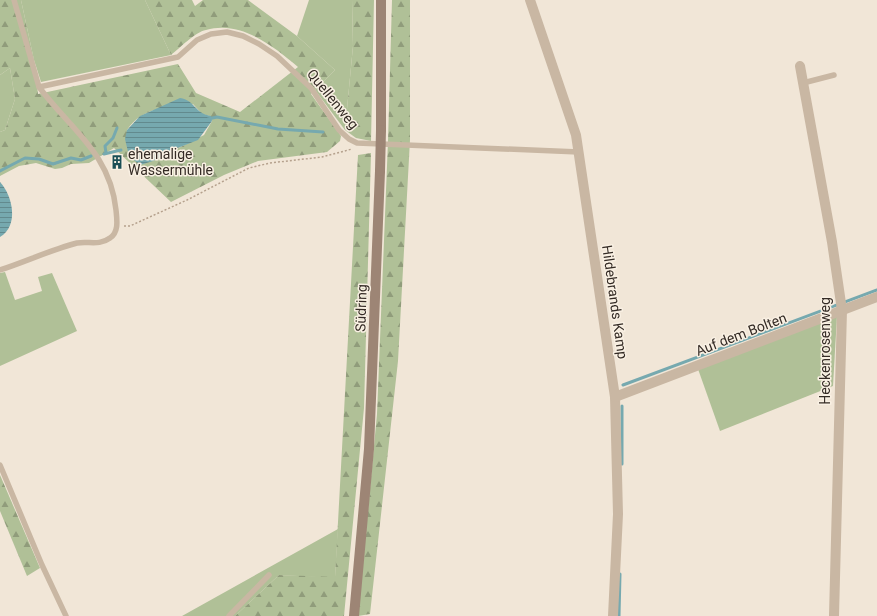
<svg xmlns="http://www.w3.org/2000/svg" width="877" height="616" font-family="Roboto,sans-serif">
<defs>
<pattern id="forest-firs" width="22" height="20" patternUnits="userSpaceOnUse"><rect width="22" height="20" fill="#b0c097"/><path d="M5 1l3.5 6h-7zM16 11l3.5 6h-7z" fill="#909c7b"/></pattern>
<pattern id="water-rules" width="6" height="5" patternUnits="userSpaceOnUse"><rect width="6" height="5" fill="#76a9af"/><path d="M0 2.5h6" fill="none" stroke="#628a8e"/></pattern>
</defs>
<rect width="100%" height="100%" fill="#f1e6d7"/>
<g fill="#b0c097">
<path d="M21,0h124l26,55 -130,27 -7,-22z"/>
<path d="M309,0h43l1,46 -8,84 -30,-40 20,-20 -38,-34z"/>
<path d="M10,68l5,31 -10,31 -5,2v-57z"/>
<path d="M5,272l10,28 27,-9 -4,-14 14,-4 25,58 -77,35v-93z"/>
<path d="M837,316l-4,70 -113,45 -22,-62z"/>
<path d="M338,529l-3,49 -56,-3 -44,41h-53z"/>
</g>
<g fill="url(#forest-firs)" fill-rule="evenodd">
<path d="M0,0h21l13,60 4,34 140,-30 18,29 44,19 58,-45c-25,-21 -57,-47 -92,-37 -11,2 -26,18 -35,25l-26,-55h47l3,6 8,-6h45l49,36 38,34 -24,24 30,42 -1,5 -13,11 -69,9 -34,14 -53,27 -57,-54 -25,15 -18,1 -9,4 -7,1 -19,-6 -17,3 -19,10v-44l5,-2 10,-31 -5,-31 -10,7zM193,104l9,10 8,2 2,5 -8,14 -51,26 -26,-31c15,-23 41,-23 66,-26z"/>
<path d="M352,0h22l-3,141 -15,-3 -11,-8 8,-84z"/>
<path d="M392,0h18v140l-12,221 -28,253 -12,2 19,-202 11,-273z"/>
<path d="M371,153l-7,255 -20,208h-109l44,-41 56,2 23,-422z"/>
<path d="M0,475l40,93 -13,8 -27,-65z"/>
</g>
<g fill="url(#water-rules)">
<path d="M180,98c15,2 14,15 31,18l1,5 -14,19 -23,9 -22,12 -13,4 -11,-9 -4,-17 2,-9 13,-14z"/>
<path d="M0,182c13,14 19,44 0,55z"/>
</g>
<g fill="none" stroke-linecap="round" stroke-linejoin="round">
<g stroke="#76a9af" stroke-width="3">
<path d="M208,119l9,-2 61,12 45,3"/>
<path d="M106,153l-1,-7 8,-8 4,-10"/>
<path d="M104,154l17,-4"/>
<path d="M0,171l25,-13 14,1 14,5 18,-6 10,2 10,-4"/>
<path d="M623,385l254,-95"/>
<path d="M622,464v-58"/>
<path d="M619,616l1,-42"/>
</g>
<path stroke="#b5a18d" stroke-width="1.5" stroke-dasharray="2 2" stroke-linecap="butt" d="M124,226h6l57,-26 62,-32 21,-5 52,-6 30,-8"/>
<g stroke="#c9b7a3" stroke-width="5.5">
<path d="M14,0l25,87 139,-30 19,-17 14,-6 16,-2 16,4 16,8 18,12 34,32 28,42 10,9 8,4 222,9"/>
<path d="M803,83l31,-8"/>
<path d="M0,270c25,-8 53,-21 77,-27 12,-2 22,3 33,-5 9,-6 7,-18 6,-28 -6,-57 -45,-80 -77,-123"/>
<path d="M0,465l42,100 24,51"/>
<path d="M229,616l40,-41"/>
</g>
<g stroke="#c9b7a3" stroke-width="10">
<path d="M530,0l46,135 39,262 3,117 -5,102"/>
<path d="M800,66l32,176 10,68 -8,306"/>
<path d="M615,397l262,-100"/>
</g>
<g stroke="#9d8575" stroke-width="10">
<path d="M381,0v130"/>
<path d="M354,616l15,-167 11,-278"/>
</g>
<path stroke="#9d8575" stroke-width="10" d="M380,171l1,-41"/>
</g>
<defs>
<symbol id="building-bare" viewBox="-9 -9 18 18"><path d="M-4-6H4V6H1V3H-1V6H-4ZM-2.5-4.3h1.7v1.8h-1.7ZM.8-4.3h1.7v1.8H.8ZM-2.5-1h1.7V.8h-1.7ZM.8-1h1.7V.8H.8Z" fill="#1a4e56" stroke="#f9f0e3" stroke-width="2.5" paint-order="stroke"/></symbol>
</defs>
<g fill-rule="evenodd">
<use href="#building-bare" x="107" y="152" width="20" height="20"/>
</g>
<g text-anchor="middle" stroke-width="3" stroke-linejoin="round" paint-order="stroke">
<g font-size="14" fill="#342b25" stroke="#f9f0e3">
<text transform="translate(333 99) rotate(51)" y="5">Quellenweg</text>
<text transform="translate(615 302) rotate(82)" y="5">Hildebrands Kamp</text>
<text transform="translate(361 308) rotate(-88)" y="5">Südring</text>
<text transform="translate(741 334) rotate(-21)" y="5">Auf dem Bolten</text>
<text transform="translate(825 351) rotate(-90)" y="5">Heckenrosenweg</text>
</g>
<g font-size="14" fill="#342b25" stroke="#f9f0e3" text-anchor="start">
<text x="128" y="159">ehemalige<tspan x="128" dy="16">Wassermühle</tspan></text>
</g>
</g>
</svg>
